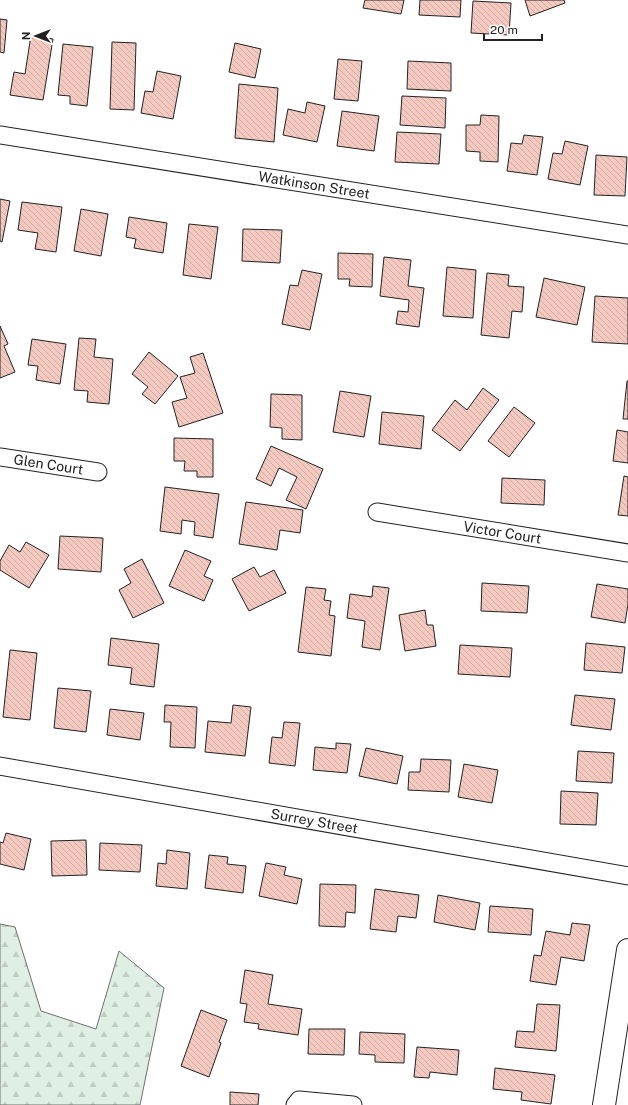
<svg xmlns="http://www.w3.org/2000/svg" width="628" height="1105" font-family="'Public Sans',sans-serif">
<defs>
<pattern id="forest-firs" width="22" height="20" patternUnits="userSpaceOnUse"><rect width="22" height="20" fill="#e0efe3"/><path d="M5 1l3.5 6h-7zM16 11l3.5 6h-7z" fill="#c0cdc2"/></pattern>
<pattern id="building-back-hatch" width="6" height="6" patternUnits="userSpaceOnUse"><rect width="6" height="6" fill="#f3c9c0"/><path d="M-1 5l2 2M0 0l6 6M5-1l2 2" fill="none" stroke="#d0aca5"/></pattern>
</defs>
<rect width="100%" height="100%" fill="#fff"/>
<path fill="url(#forest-firs)" stroke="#6f6f6f" d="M0,924l15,3 26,84 55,18 23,-78 45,37 -24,117h-140z"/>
<g fill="url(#building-back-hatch)" stroke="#222">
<path d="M365,0h39l-3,14 -38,-6z"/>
<path d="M420,0h41l-1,17 -41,-2z"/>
<path d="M525,0h39l1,3 -35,13z"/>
<path d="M473,1l38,2 -2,32 -38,-2z"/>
<path d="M0,19l7,1 -3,33 -4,-1z"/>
<path d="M31,35l22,4 -10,61 -33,-5 4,-23 11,2z"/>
<path d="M112,42l24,1 -2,67 -24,-1z"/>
<path d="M235,43l26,6 -6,29 -26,-6z"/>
<path d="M63,44l30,3 -6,59 -17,-2v-8l-12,-1z"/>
<path d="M338,59l24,2 -4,40 -24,-2z"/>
<path d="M408,61l43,2v28l-44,-2z"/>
<path d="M157,71l24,5 -8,43 -32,-6 4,-22 8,1z"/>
<path d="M239,84l39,4 -4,54 -39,-4z"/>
<path d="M402,96l44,2 -1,30 -45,-3z"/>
<path d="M307,102l18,4 -8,36 -34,-7 5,-26 17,4z"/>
<path d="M342,111l37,5 -5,35 -37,-5z"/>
<path d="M481,115l18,1 -1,46 -18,-1v-9l-14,-1v-26h14z"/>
<path d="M397,132l44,2 -2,30 -44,-2z"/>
<path d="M524,135l19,2 -6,38 -30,-4 4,-28 11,1z"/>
<path d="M565,141l23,5 -8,39 -32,-6 5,-26 9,1z"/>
<path d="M596,155l31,2 -2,39 -31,-1z"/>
<path d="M0,199l10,2 -8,41 -2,-1z"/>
<path d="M22,202l40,5 -6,45 -21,-3 3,-16 -20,-3z"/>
<path d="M81,209l27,5 -7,42 -27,-5z"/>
<path d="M129,217l38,6 -4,30 -29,-5 2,-9 -10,-2z"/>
<path d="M189,224l29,3 -7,52 -28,-4z"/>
<path d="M243,229l39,1 -2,33 -38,-2z"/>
<path d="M338,253l35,1 -1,33 -23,-1 1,-7h-12z"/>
<path d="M384,257l27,3 -3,26 16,2 -5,39 -23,-3 2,-13 10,1 1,-12 -29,-4z"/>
<path d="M447,267l29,3 -3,48 -30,-2z"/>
<path d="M302,270l20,4 -12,56 -28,-6 8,-39 8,1z"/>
<path d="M487,273l22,2 -1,11 16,1 -2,25 -10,-1 -3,27 -28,-3z"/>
<path d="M544,278l41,9 -8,38 -41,-8z"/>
<path d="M595,296l33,2v46l-36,-2z"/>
<path d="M0,326l8,18 -4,2 11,26 -15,6z"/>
<path d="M79,338l17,1 -2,18 19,2 -4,45 -22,-2 1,-11 -14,-1z"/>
<path d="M32,339l34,5 -6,40 -24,-4 2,-14 -10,-1z"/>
<path d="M149,352l29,24 -23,28 -13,-10 6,-7 -16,-13z"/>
<path d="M203,353l20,60 -44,14 -7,-25 15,-4 -7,-21 15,-4 -5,-16z"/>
<path d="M627,381h1v38h-5z"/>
<path d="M483,388l16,12 -39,51 -28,-21 23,-30 12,10z"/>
<path d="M340,391l31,5 -7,41 -31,-5z"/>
<path d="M271,394l31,1v45l-20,-1v-11l-12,-1z"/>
<path d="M514,407l21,16 -26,34 -21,-16z"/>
<path d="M382,412l42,4 -3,33 -42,-5z"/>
<path d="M617,430l11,2v31l-15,-2z"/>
<path d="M174,438l39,1v38h-16v-6h-13l1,-10h-11z"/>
<path d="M271,446l52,23 -17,40 -20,-9 11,-23 -18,-9 -8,18 -15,-7z"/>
<path d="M624,476l4,1v39l-10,-1z"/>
<path d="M502,478l43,2 -1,25 -43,-2z"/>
<path d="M165,487l54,7 -6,44 -19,-3 1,-13 -13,-2 -1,14 -21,-3z"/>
<path d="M246,502l57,8 -3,23 -20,-3 -3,20 -38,-6z"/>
<path d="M60,536l43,2 -2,34 -43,-3z"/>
<path d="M26,542l23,13 -20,33 -29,-18v-9l9,-16 11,7z"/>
<path d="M185,550l26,11 -7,15 9,4 -9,21 -35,-15z"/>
<path d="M142,559l22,44 -31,15 -14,-28 12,-7 -7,-14z"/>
<path d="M254,567l6,10 14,-7 12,23 -37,18 -17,-32z"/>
<path d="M482,583l47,3 -2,27 -46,-2z"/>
<path d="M597,584l31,5v15l-3,19 -34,-6z"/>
<path d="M373,586l16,2 -9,62 -18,-3 3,-26 -18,-3 3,-24 22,3z"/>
<path d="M306,587l20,2 -2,11 7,1 -2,14 6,1 -4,40 -33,-4z"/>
<path d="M425,610l2,15h6l3,21 -31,5 -6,-36z"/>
<path d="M111,638l48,6 -5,43 -24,-3 2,-16 -24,-3z"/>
<path d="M586,643l39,4 -3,26 -38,-3z"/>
<path d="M460,645l52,3 -2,29 -52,-3z"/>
<path d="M10,650l27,3 -7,67 -27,-3z"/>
<path d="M58,688l33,3 -5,41 -32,-4z"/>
<path d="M575,695l40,4 -4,31 -40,-5z"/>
<path d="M165,705l32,2 -2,41 -25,-1 1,-25h-7z"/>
<path d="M233,705l18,2 -6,49 -40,-4 3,-31 23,2z"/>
<path d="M110,709l34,4 -4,27 -33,-5z"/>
<path d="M284,722l16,1 -5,43 -26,-3 3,-26 10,1z"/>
<path d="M336,743l15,1 -4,29 -34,-3 2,-23 21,2z"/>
<path d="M366,748l37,8 -6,28 -38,-8z"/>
<path d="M578,751l36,2 -2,30 -36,-2z"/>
<path d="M421,759l30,1 -2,32 -41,-2 1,-18h11z"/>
<path d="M464,764l34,6 -6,33 -34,-6z"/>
<path d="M561,791l37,2 -2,32 -36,-1z"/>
<path d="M6,833l25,6 -7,31 -24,-6v-22l3,1z"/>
<path d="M86,840l1,35 -35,1 -1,-35z"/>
<path d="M100,843l42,2 -2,27 -41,-2z"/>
<path d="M167,850l23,3 -3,36 -31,-3 2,-23 8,1z"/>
<path d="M209,855l19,2 -1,7 19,2 -3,27 -38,-5z"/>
<path d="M266,863l20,4 -2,8 18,4 -5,25 -38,-8z"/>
<path d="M320,884l36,1 -1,28 -9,-1 -1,15 -26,-1z"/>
<path d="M375,889l44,6 -3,23 -18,-2 -2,16 -26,-3z"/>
<path d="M438,895l42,8 -5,27 -41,-8z"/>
<path d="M490,906l43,3 -2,26 -43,-3z"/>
<path d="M572,923l18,2 -6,36 -23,-4 -5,28 -26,-4 4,-26 7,1 5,-25 24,4z"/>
<path d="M245,970l28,5 -5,29 34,5 -4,26 -40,-6 1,-5 -15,-2 3,-18 -7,-1z"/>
<path d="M537,1004l23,1 -4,46 -41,-4 2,-16 17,1z"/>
<path d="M201,1010l26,10 -8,22 2,1 -12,34 -28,-11z"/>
<path d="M309,1029h36l-1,26 -36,-1z"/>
<path d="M360,1032l45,2 -1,29 -29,-1v-7l-16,-1z"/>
<path d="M417,1047l42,3 -2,25 -27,-3 -1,6 -15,-1z"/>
<path d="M495,1068l60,7 -4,29 -30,-4 1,-8 -29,-3z"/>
<path d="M230,1092l29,2 -1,11h-28z"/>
</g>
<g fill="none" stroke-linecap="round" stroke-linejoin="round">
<defs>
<g id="street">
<path id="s1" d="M0,135l628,100"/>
<path id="s2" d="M0,457l98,15"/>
<path id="s3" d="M377,512l251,41"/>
<path id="s4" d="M0,766l628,110"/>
<path d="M295,1105l4,-5 54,5"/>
</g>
<path id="secondary" d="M604,1105l24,-155"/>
</defs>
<use href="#street" stroke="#222" stroke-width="19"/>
<use href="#secondary" stroke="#222" stroke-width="24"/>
<use href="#street" stroke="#fff" stroke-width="17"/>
<use href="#secondary" stroke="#fff" stroke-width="22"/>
</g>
<g text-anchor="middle" stroke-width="3" stroke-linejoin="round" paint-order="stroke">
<g font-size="14" fill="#222" stroke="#fff">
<text dy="5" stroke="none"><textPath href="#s1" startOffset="318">Watkinson Street</textPath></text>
<text dy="5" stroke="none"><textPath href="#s2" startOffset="49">Glen Court</textPath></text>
<text dy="5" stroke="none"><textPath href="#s3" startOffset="127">Victor Court</textPath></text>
<text dy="5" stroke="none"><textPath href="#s4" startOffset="319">Surrey Street</textPath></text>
</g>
</g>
<g transform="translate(36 36) rotate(270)" stroke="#ffffff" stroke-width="3" paint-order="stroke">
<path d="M0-3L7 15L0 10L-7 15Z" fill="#222222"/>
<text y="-6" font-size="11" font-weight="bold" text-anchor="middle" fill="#222222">N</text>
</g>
<path d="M484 34v6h58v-6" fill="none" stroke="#222222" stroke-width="2"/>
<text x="490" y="34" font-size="12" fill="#222222" stroke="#ffffff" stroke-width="3" paint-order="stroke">20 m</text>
</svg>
